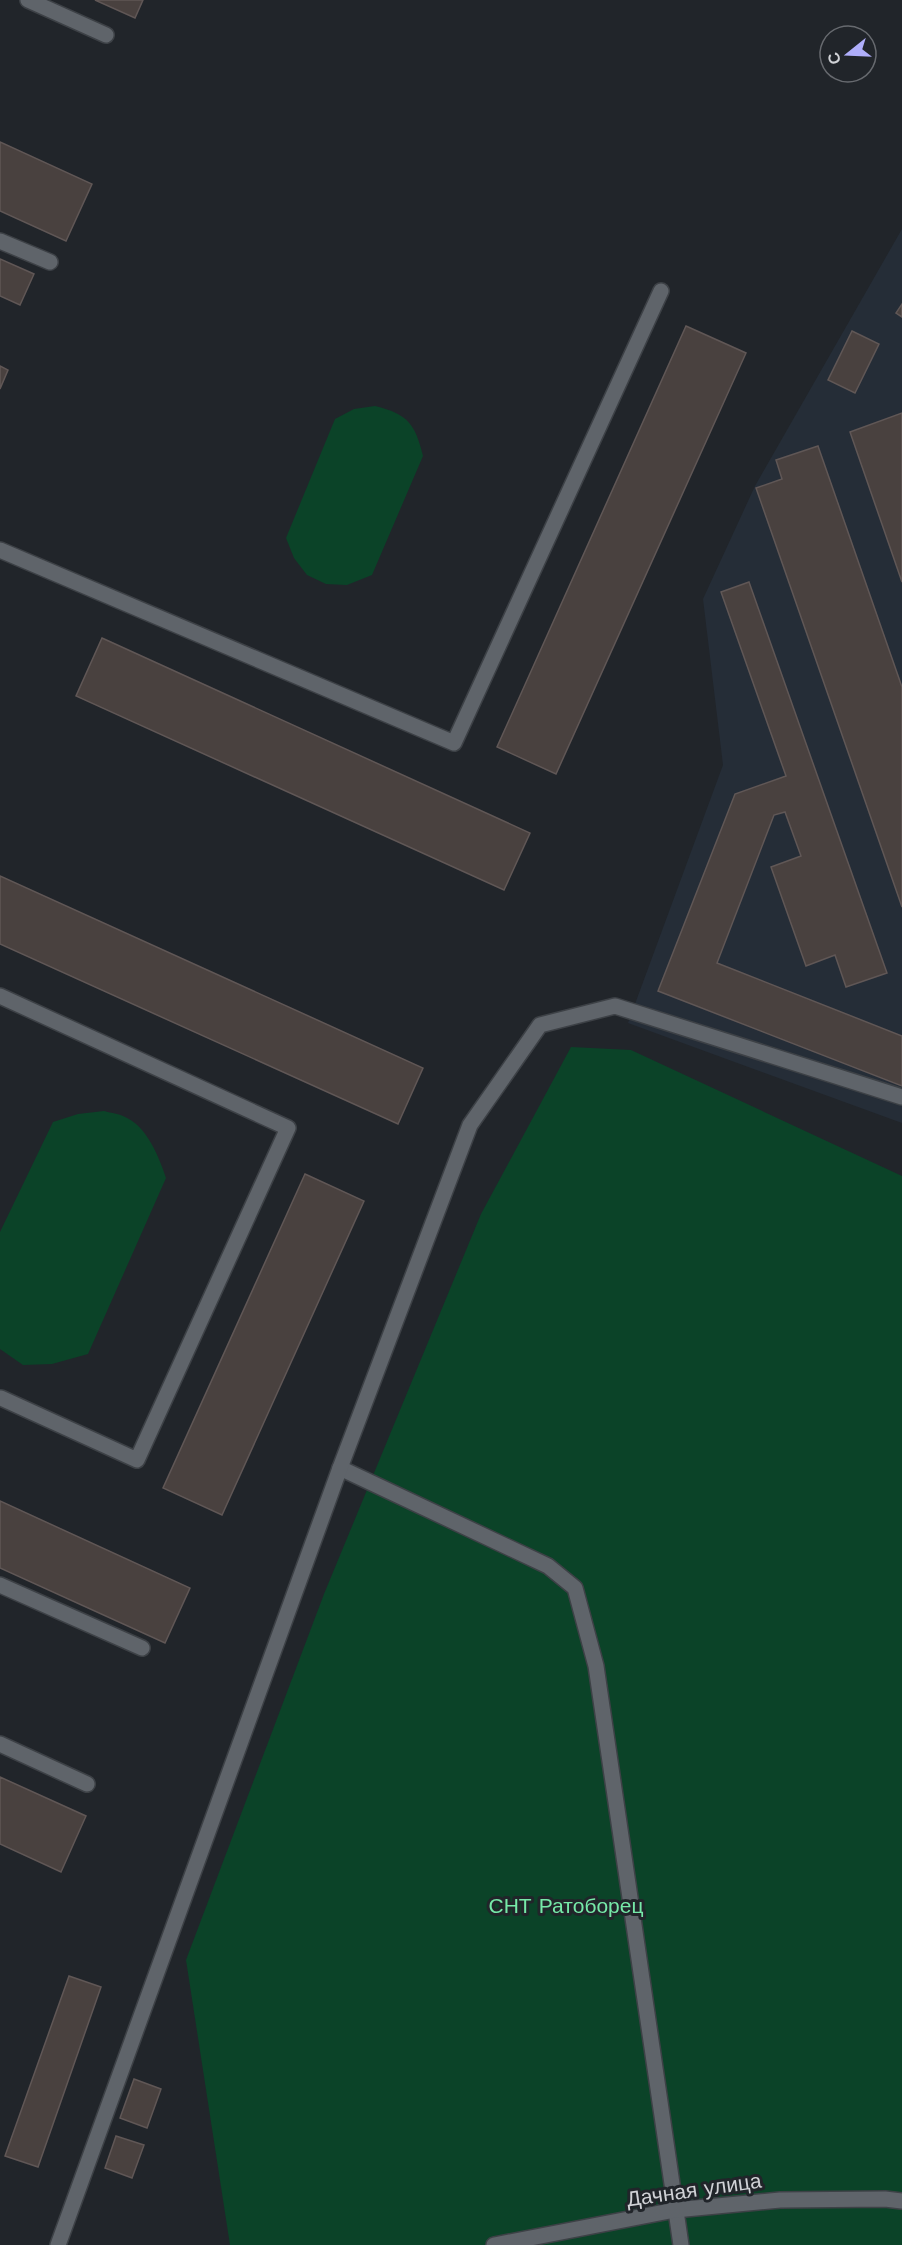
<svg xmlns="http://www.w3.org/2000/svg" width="902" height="2245" font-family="'Work Sans',sans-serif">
<rect width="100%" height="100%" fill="#21252a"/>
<path fill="#252d37" d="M902,229v894l-274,-100 95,-258 -20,-166 52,-113z"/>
<g fill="#0b4328">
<path d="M375,406c33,8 40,18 48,50l-51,119 -25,10 -21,-1 -19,-9 -13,-17 -8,-20 49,-119 19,-10z"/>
<path d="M571,1047l60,3 271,126v1069h-672l-44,-285 138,-366 157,-380z"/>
<path d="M104,1111c7,2 17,3 23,7 20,9 33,41 39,60l-78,176 -36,10 -29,1 -23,-16v-117l53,-110 25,-8z"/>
</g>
<g fill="#49413f" stroke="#605756" stroke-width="1.5">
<path d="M95,0h48l-8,18z"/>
<path d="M0,142l92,42 -26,57 -66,-30z"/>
<path d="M0,259l34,15 -14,31 -20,-9z"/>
<path d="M902,304v13l-6,-4z"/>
<path d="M686,326l60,27 -190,421 -59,-27z"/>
<path d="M852,331l27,13 -24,49 -27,-13z"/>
<path d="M0,366l8,4 -8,19z"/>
<path d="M902,413v169l-52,-150z"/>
<path d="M818,446l84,241v220l-146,-419 26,-9 -6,-19z"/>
<path d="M749,582l138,391 -41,14 -11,-32 -29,11 -35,-99 30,-11 -16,-44 -11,3 -57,148 185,73v50l-244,-95 77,-197 51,-18 -65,-184z"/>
<path d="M102,638l428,195 -26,57 -428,-194z"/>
<path d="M0,876l423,192 -25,56 -398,-180z"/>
<path d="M305,1174l59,27 -142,314 -59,-27z"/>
<path d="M0,1501l190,87 -25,55 -165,-75z"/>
<path d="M0,1777l86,39 -25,56 -61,-28z"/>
<path d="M69,1976l32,11 -63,180 -33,-11z"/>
<path d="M134,2079l27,10 -14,39 -27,-10z"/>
<path d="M116,2136l28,9 -12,33 -27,-10z"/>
</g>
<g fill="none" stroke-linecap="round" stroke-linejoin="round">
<defs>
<g id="lane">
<path d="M28,0l78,35"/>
<path d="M0,241l50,21"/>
<path d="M0,550l454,193 207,-452"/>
<path d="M0,996l288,132 -151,332 -136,-62"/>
<path d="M340,1468l208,98 27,22 21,78 85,579"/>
<path d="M0,1585l142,63"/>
<path d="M0,1744l87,40"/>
<path d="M58,2245l282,-777 130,-343 70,-100 75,-19 287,91"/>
</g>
<path id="street" d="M494,2245l181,-35 105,-10 105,-1 17,2"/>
</defs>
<use href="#lane" stroke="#3d4146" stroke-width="18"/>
<use href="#street" stroke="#3d4146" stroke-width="18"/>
<use href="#lane" stroke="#5f646a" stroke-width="15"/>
<use href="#street" stroke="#5f646a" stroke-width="15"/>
</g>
<g text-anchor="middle" stroke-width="6" stroke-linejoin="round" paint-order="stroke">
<g font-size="21" fill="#76e9a8" stroke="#21252a">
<text x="566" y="1913">СНТ Ратоборец</text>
</g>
<g font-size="21" fill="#d0d2d6" stroke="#21252a">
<text transform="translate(694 2190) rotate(-8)" y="7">Дачная улица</text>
</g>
</g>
<g transform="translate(848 54) rotate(252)"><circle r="28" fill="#21252a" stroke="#676a6f" stroke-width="1.5"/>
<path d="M0-4.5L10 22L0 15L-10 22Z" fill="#afaefa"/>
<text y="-9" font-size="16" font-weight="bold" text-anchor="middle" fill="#d0d2d6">С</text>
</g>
</svg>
